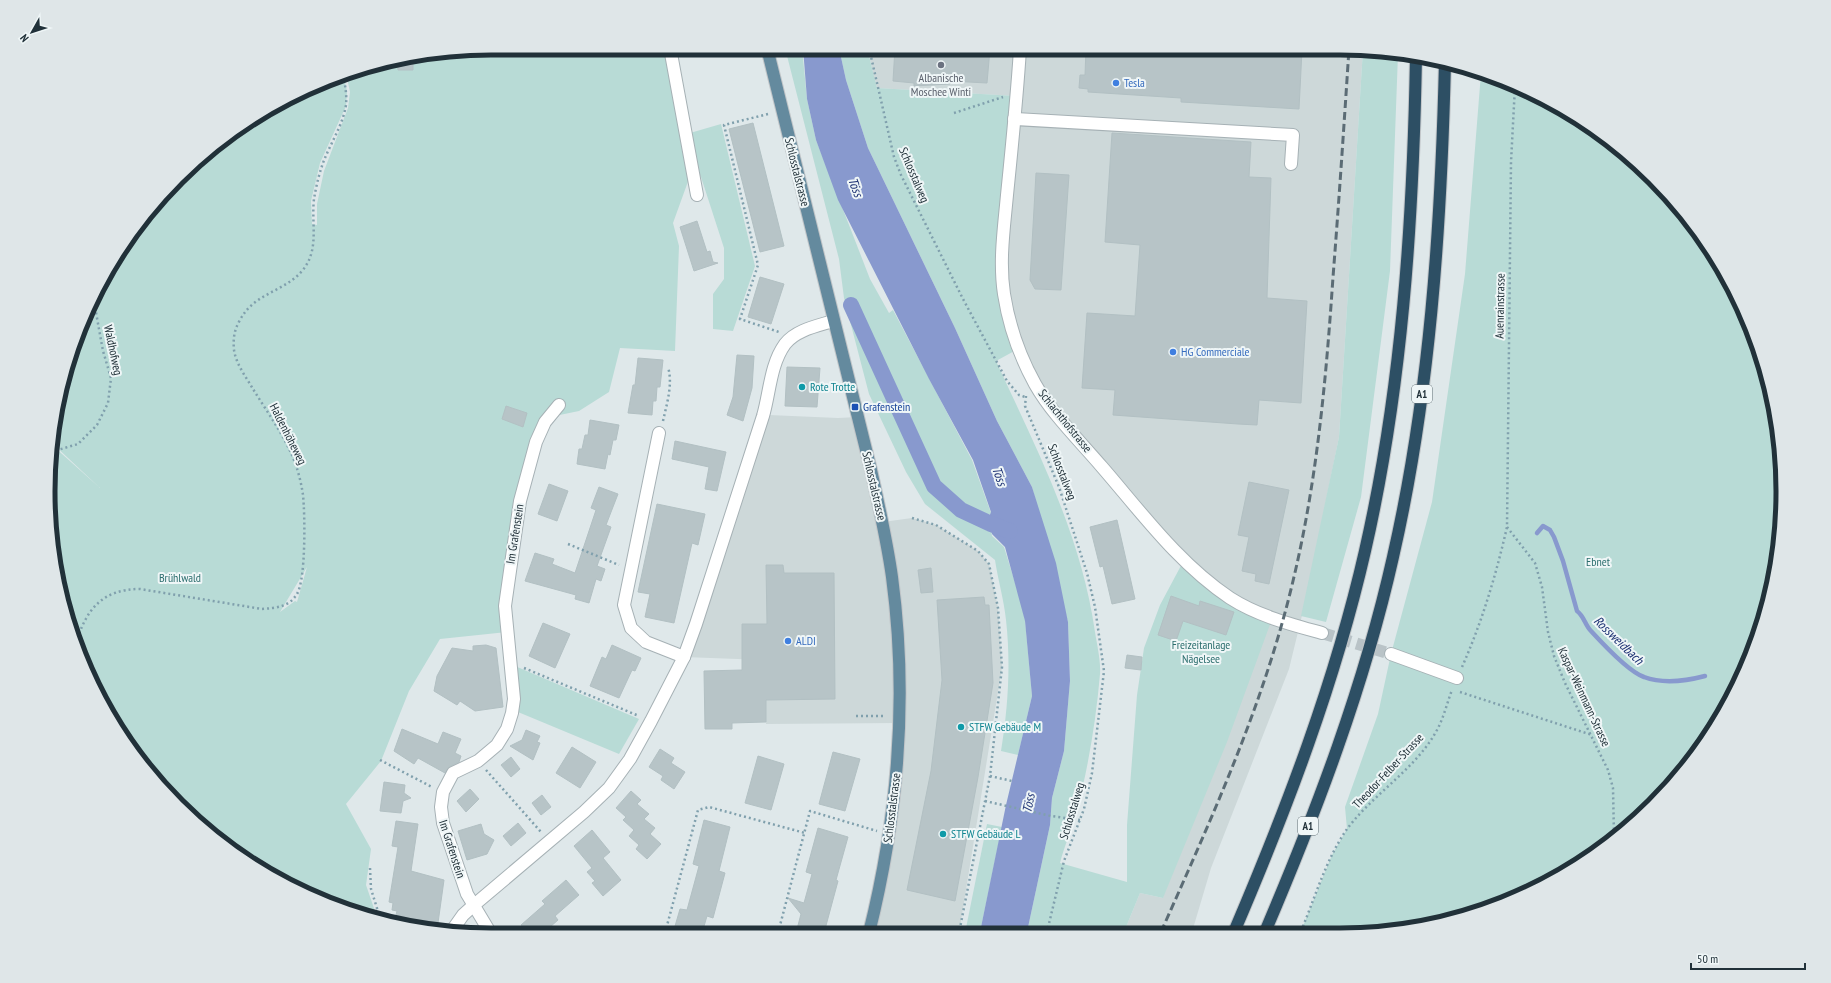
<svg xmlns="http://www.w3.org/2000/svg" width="1831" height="983" font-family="'PT Sans Narrow',sans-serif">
<rect width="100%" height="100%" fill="#dfe8ea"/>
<g fill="#cdd8d9">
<path d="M867,48l496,1 -24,388 -34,166 -16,66 -78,199 -19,64h-68l16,-39 23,5 42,-318 -162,-183 -39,-104 12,-197 -139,-8z"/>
<path d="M769,415l69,3 20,-1 25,105 29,-4 24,7 42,26 11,13 9,44 4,59 -43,266h-90l30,-210 -133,1 -2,-64 -80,-3z"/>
</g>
<g fill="#b8dbd6" fill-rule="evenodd">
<path d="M491,48h177l22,128 -17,47 6,23 -4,105 -55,-3 -11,44 -30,19 -34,7 -25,83 -13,131 -67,7 -31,52 -28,70 -35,43 25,45 -5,36 12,35 -83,-31 -73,-46 -44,-38 -55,-67 -41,-77 -19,-55 -14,-85v-59l3,-17 48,43 -48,-45 11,-66 19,-55 41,-77 35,-46 63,-59 49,-33 73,-33 4,17 -1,15 -26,57 -9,38 1,23 5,1v-21l7,-33 24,-63 2,-16 -4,-19 59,-17zM307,567l-10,35 -2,-1 -15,11z"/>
<path d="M785,48h17l5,51 9,41 54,139 19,34 4,-3 79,150 19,53 -2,2 3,21 12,11 17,55 4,18 7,76 -14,59 -17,-4c7,-43 10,-87 5,-131 -2,-20 -8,-40 -11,-60l-70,-56 -19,-32 -37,-78 -25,-96 -5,-39z"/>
<path d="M839,48h28l10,40 139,8 -14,177 16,76 -22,12c41,89 85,173 99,271 2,13 6,29 5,42 -4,47 -12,95 -24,140 -4,16 -12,32 -16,49l67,19v-57l10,-130 7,-47 16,-43 24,-45 88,59 -45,123 -64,156 -23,-5 -16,39h-97l23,-107 2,-27 12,-47 6,-70 -2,-59 -36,-135 -35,-66 -42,-93 -87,-180 -22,-68z"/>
<path d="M1363,49l35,5 -8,217 -29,226 -35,125 -25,-6 38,-179z"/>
<path d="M1481,73l55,21 74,46 63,59 51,71 36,79 19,85 3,87 -14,85 -31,82 -64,96 -87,76 -77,41 -111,30h-97l31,-76 15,-26 -2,-22 33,-93 13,-60 41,-152 33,-228z"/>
<path d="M721,124l34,142 -22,65 -20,-2v-35l11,-15v-31l-23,-71 -5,-8 -6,-36z"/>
<path d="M515,666l124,53 -20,35 -101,-42z"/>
<path d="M987,824l15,3 -22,105 -15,1z"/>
</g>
<path fill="#8899ce" d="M803,48h36l7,32 22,68 87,180 42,93 35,66 24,76 12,59 2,59 -6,70 -12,47 -2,27 -23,107h-47l26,-127 26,-109 -7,-75 -20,-74 -13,-13 -3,-17 2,-5 -18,-52 -44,-81 -91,-179 -22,-60 -9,-41z"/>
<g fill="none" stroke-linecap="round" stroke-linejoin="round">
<path stroke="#8899ce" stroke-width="4.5" d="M1537,533l6,-7 7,4 4,7 9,24 14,50c7,5 8,14 14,20 11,12 38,41 53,46 19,7 42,4 61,-1"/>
<path stroke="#8899ce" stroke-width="16" d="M851,305l83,181 27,24 30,14 19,7"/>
</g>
<g fill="#b7c4c7" stroke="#b2c0c3">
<path d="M895,48l95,1 -3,34 -37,-2v3l-36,2v-3l-21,-2z"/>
<path d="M1086,49l216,1 -3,59 -118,-7v-4l-93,-6v-3l-9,-1 1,-13h5z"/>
<path d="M413,58v12h-15l-1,-11z"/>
<path d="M753,123l31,123 -24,6 -31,-123z"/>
<path d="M1112,133l139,9 -2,35 22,1 -4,120 40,3 -6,102 -42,-3 -2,25 -19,-1 -125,-9 2,-25 -33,-2 5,-75 48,3 5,-71 -35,-3z"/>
<path d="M1036,173l33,2 -8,115 -26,-1 -5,-9z"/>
<path d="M697,221l10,31 3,-1 3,11 5,1 -24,8 -14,-44z"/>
<path d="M760,277l24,7 -13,40 -23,-7z"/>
<path d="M737,355l17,1 -2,32 -9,33 -16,-6 6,-18z"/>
<path d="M638,358l25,2 -3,27h-3l-1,14h-3l-1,14 -24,-2 5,-28h2z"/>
<path d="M787,367l33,1 -3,39 -32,-1z"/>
<path d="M506,406l21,7 -4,14 -21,-8z"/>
<path d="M590,420l29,5 -3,15h-3l-3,15 -2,-1 -3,15 -28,-5 2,-15h3l3,-14h3z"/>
<path d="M675,441l51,11 -9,39 -12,-2 4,-22 -37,-8z"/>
<path d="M1249,482l40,8 -20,94 -14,-3 1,-7 -14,-3 7,-34 -11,-2z"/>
<path d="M549,484l19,7 -11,30 -19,-7z"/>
<path d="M599,487l19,7 -12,31 5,2 -14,39 8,3 -4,12 -5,-2 -7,24 -14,-4 1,-4 -51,-14 10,-28 19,6 -2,5 23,9 21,-63 -5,-2z"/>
<path d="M657,504l48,10 -7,31 -6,-2 -18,80 -29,-6 5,-23 -12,-2z"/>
<path d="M1117,520l18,79 -23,5 -9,-38 -3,1 -10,-40z"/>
<path d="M766,565h17l1,8h50l1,126 -69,1v22l-34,1v6h-27l-1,-58 38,-1v-46h25z"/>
<path d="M931,568l2,24 -12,1 -3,-23z"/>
<path d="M1171,596l28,10 1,-5 34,11 -8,23 -43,-14 -7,20 -18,-6z"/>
<path d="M984,597l1,8h4l4,78 -15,94 -23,124 -48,-11 24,-119 11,-91 -5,-80z"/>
<path d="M543,623l27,11 -15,34 -26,-12z"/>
<path d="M486,645l10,3 7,59 -28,4 -15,-10 -3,4 -23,-14 3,-15 15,-28 21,3v-5z"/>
<path d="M612,645l29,13 -6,13 -3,-1 -13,28 -29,-12 12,-29 4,2z"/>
<path d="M1127,655l15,2 -1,13 -16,-2z"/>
<path d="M402,729l36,15 5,-12 18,7 -6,14 6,3 -2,6 -10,5 -4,6 -27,-15 -4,6 -20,-13z"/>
<path d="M526,730l14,6 -3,6 3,1 -7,17 -23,-14 12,-6z"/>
<path d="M572,747l24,15 -16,26 -24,-15z"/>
<path d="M660,749l14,9 -3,5 14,9 -11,17 -13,-9 2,-4 -14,-9z"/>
<path d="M833,752l27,7 -15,52 -26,-7z"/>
<path d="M758,756l26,8 -13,46 -26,-7z"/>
<path d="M511,757l9,12 -9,8 -10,-12z"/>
<path d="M384,782l21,3 -1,8 7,5 -8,3 -2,12 -21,-2z"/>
<path d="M470,789l9,10 -13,13 -9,-11z"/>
<path d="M631,791l10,9 -4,4 12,10 -5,5 11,9 -5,6 11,10 -14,15 -11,-10 3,-4 -10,-9 5,-6 -11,-10 3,-3 -10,-9z"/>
<path d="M542,795l9,12 -10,8 -9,-12z"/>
<path d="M704,820l26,7 -11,44 6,2 -12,45 -6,-2 -5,17h-29l7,-24 7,1 12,-44 -6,-2z"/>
<path d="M396,821l22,3 -7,47 33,9 -7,50 -38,-6v-4l-4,-1 2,-8 -5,-1 1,-7 -4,-1 9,-55 -6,-1z"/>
<path d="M518,823l8,10 -15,13 -8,-10z"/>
<path d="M481,824l3,10 10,6 -7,14 -20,6 -9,-29z"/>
<path d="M818,828l30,9 -12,43 2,1 -14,52h-28l5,-19 -13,-16 16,5 8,-29 -6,-2z"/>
<path d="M592,830l18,22 -7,6 18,22 -18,16 -11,-13 3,-2 -8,-9 5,-4 -18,-22z"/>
<path d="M566,880l13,15 -24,21 3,4 -16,14h-13l-8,-9 24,-21 -3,-3z"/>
</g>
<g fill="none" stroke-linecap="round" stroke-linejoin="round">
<path stroke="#b9c3c7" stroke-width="12" stroke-dasharray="12 6" stroke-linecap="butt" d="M1322,633l69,21"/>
<defs>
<g id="minor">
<path d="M670,48l27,147"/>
<path d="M1020,49c-3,48 -8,97 -13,146 -3,33 -8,66 -3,99 5,32 15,61 31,90 17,30 44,56 67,83 39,45 77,97 128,131 28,18 60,26 92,35"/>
<path d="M1014,119l279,16 -2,29"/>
<path d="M659,433l-35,172 7,23 15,14 38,15"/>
<path d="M1391,654l66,24"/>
<path d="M451,932l12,-17 11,-10 110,-93 25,-24 21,-29 21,-38 33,-64 12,-33c22,-70 45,-139 67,-208 7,-24 7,-51 22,-72 11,-14 32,-18 48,-23"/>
<path d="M491,934l-24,-40 -24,-71 -2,-16 2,-15 10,-19 25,-12 19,-16 10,-16 5,-16 2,-14 -9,-93 15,-105 16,-59 9,-20 14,-17"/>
</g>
<path id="major" d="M767,48l104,422c8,36 16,71 21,107 16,119 6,240 -23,356"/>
<g id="highway">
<path d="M1234,932c53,-124 101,-250 131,-381 37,-162 48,-328 51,-494"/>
<path d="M1265,932c52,-122 99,-246 128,-375 37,-162 48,-329 52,-495"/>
</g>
</defs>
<use href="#minor" stroke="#a6b1b5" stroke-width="14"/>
<use href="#major" stroke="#c1c5c8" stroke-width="14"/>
<use href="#highway" stroke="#c1c5c8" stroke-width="14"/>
<g stroke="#80a0ad" stroke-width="2.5" stroke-dasharray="2 3" stroke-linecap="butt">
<path d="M869,48l25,109 7,18 62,124 44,82 12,14 6,2"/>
<path d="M954,113l49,-16"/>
<path d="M768,114l-44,11 34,140 -18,54 39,13"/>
<path d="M1026,396l-1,10 34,81 28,86 8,34 9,64 -12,102 -8,36 -20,52 -17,71"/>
<path d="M663,421c4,-18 10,-37 5,-54"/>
<path d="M52,444l8,6"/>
<path d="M51,452l27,-8 19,-19 11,-22 3,-25 -8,-27 -8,-44 2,-13"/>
<path d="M912,518l24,7 42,26 11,13 9,44 4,59 -12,109 -31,157"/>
<path d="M1507,527l28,36 7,24 6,45 6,24 11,27 43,87 5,18 1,48"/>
<path d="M568,544l51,21"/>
<path d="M76,643c10,-33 26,-54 64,-54l122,20c14,-1 27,-2 35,-15 9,-15 8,-80 6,-99 -2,-14 -6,-29 -12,-42 -10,-22 -25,-43 -38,-64 -7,-12 -17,-25 -19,-39 -1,-11 0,-20 6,-30 14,-27 44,-28 62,-49 18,-21 9,-47 12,-72 2,-12 5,-25 9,-36 7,-19 20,-38 23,-58 1,-11 -1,-20 -3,-31"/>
<path d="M1462,667c20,-45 34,-92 45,-140l4,-365 4,-76"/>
<path d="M524,668l115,48"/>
<path d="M1460,692l132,43"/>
<path d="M856,716h30"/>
<path d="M380,760l52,27"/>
<path d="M486,770l55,62"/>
<path d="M990,776l22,5"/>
<path d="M985,801l66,15 29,4"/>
<path d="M370,868l1,21 10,32"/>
<path d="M1301,931c14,-33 25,-72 46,-102 27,-36 69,-60 90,-99 7,-13 10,-27 15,-40"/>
<path d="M665,933l33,-123 11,-3 96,26"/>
<path d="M778,933l32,-122 67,20"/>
</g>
<use href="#minor" stroke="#fff" stroke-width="12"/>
<use href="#major" stroke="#648a9e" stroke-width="12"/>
<use href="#highway" stroke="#2d4f64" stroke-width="12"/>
<path stroke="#5b6c75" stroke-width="3" stroke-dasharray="8 4" stroke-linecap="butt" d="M1161,932c51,-115 103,-228 132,-351 24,-100 33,-201 40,-304 6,-76 11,-152 16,-228"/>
</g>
<circle fill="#6b7280" stroke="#eff6f7" stroke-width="1.5" cx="941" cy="65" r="4"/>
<g fill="#3f7fe0" stroke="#eff6f7" stroke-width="1.5">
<circle cx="1116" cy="83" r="4"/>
<circle cx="1173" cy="352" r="4"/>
<circle cx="788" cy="641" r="4"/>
</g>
<g fill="#0f9aa8" stroke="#eff6f7" stroke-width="1.5">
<circle cx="802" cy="387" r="4"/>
<circle cx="961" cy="727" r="4"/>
<circle cx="943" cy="834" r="4"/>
</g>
<rect fill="#1a4fb4" stroke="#eff6f7" stroke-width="1.5" x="851" y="403" width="8" height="8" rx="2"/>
<g text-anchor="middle" stroke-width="4" stroke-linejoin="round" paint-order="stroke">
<g fill="#eff6f7" stroke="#5f6c72" stroke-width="1">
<rect x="1412" y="385" width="20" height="18" rx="3"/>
<rect x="1298" y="817" width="20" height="18" rx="3"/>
</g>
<g font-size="11" font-weight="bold" fill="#213139">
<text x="1422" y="398">A1</text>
<text x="1308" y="830">A1</text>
</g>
<g font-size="12" fill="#5b616d" stroke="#eff6f7">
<text x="941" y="82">Albanische<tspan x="941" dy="14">Moschee Winti</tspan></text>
</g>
<g font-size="12" fill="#366cbe" stroke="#eff6f7" text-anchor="start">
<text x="1124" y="87">Tesla</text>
<text x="1181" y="356">HG Commerciale</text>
<text x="796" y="645">ALDI</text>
</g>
<g font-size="12" fill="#213139" stroke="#eff6f7">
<text transform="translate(797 172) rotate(76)" y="4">Schlosstalstrasse</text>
<text transform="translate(914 175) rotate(67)" y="4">Schlosstalweg</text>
<text transform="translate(1500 306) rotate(-89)" y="4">Auenrainstrasse</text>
<text transform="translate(113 350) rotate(78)" y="4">Waldhofweg</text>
<text transform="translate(1065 421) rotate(51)" y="4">Schlachthofstrasse</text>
<text transform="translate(288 434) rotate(63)" y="4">Haldenhöheweg</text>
<text transform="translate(1062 472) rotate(69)" y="4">Schlosstalweg</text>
<text transform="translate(874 486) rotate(77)" y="4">Schlosstalstrasse</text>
<text transform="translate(515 534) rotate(-81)" y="4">Im Grafenstein</text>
<text transform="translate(1584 697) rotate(65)" y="4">Kaspar-Weinmann-Strasse</text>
<text transform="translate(1388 771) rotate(-47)" y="4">Theodor-Felber-Strasse</text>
<text transform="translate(892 808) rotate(-83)" y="4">Schlosstalstrasse</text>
<text transform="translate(1072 811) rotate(-73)" y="4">Schlosstalweg</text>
<text transform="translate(452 849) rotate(72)" y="4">Im Grafenstein</text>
</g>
<g font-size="12" fill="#0d838f" stroke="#eff6f7" text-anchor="start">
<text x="810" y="391">Rote Trotte</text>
<text x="969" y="731">STFW Gebäude M</text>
<text x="951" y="838">STFW Gebäude L</text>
</g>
<g font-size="12" fill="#164399" stroke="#eff6f7" text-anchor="start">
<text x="863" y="411">Grafenstein</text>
</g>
<g font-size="12" fill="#2c6e6e" stroke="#eff6f7">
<text x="1598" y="566">Ebnet</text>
<text x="180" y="582">Brühlwald</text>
<text x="1201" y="649">Freizeitanlage<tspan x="1201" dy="14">Nägelsee</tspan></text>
</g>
<g font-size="13" font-style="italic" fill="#1d3173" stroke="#eff6f7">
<text transform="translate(856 187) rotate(69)" y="5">Töss</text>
<text transform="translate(1000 476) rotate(70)" y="5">Töss</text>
<text transform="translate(1619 640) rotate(44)" y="5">Rossweidbach</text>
<text transform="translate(1028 803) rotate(-78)" y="5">Töss</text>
</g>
</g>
<path d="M0 0H1831V983H0ZM491 55H1340A436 436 0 0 1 1776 491V492A436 436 0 0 1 1340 928H491A436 436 0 0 1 55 492V491A436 436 0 0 1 491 55Z" fill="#dfe6e8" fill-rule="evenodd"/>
<path fill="none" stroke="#213139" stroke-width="5" d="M491 55H1340A436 436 0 0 1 1776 491V492A436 436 0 0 1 1340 928H491A436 436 0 0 1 55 492V491A436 436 0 0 1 491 55Z"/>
<g transform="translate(32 32) rotate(231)" stroke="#eff6f7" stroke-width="3" paint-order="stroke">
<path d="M0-3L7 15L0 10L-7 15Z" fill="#213139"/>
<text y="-6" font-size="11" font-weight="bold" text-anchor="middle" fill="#213139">N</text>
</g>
<path d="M1691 963v6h114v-6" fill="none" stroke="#213139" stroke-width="2"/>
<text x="1697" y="963" font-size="12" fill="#213139" stroke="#eff6f7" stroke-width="3" paint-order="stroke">50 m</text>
</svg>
